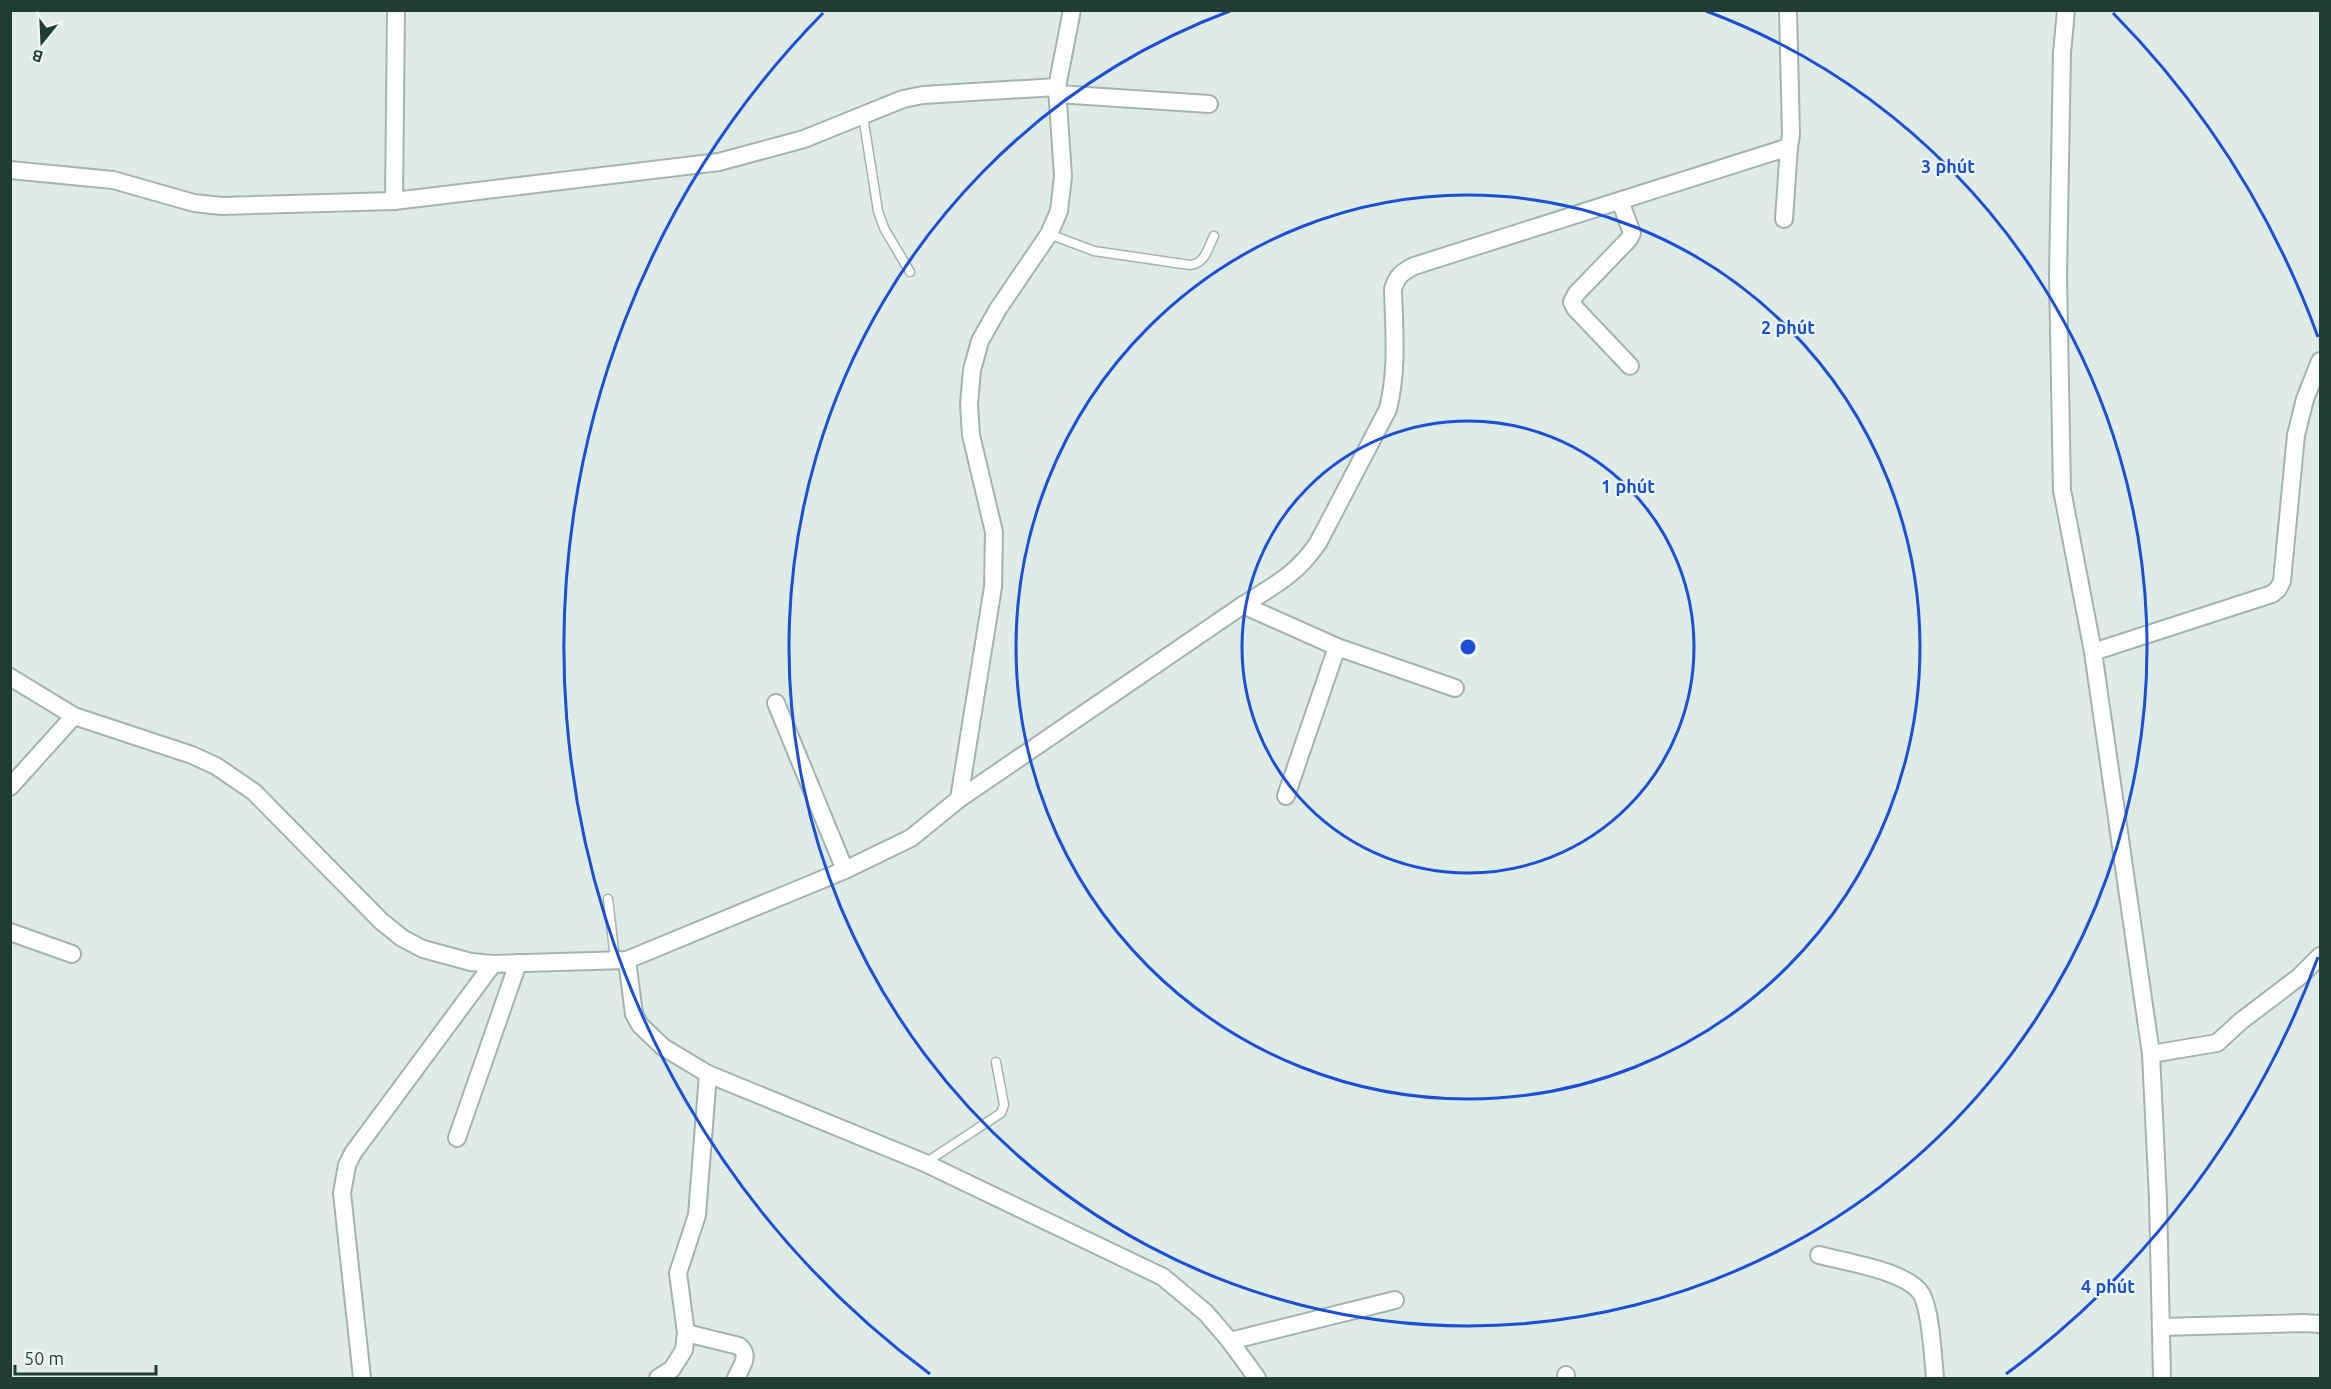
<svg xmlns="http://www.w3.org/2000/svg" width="2331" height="1389" font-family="Ubuntu,sans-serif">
<rect width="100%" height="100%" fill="#dfece6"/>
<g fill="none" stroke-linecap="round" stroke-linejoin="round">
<defs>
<g id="service">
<path d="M863,116l15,95 6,17 26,44"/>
<path d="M1049,234l45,17 96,14c15,-1 18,-17 24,-29"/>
<path d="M608,899l7,60"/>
<path d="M925,1163l76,-50 3,-8 -8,-43"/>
</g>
<g id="minor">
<path d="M2066,10l-4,43 -4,222 4,215 31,162 58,402 7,146 4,178"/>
<path d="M1057,94l152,10"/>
<path d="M10,170l103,10 81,23 28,3 172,-5 325,-39 85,-23 99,-40 20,-4 134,-8 15,-77"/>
<path d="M394,201l2,-191"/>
<path d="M1620,201l12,32 -3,6 -53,55 -4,8 3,6 55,58"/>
<path d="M1784,219l5,-72"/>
<path d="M1243,605l94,42 118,41"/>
<path d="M2093,652l179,-58 6,-5 4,-8 14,-146 9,-36 15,-38"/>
<path d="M10,677l64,39 118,39 24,11 38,26 127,129 21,17 21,11 48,13 22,2 134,-4 218,-90 66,-32 48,-39 284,-194c32,-20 53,-30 75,-62l70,-134c10,-40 6,-79 5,-120 4,-13 9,-17 21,-23l375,-119 2,-12 -3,-125"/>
<path d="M776,703l69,167"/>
<path d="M10,787l64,-71"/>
<path d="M1286,796l51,-149"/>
<path d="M959,799l34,-212 1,-55 -23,-97 -2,-31 3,-34 8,-29 18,-32 51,-75 10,-23 4,-35 -6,-89"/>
<path d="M10,932l62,22"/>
<path d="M627,960l7,54 6,11 23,22 45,27 217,89 238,114 43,36 24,28 27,37"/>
<path d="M2151,1054l66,-11 24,-22 58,-44 21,-21"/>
<path d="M457,1138l61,-175"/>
<path d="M1819,1255c26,7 90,16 103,40 9,17 11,63 13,83"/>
<path d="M2161,1327l142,-4 17,1"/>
<path d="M686,1333l53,13c12,9 2,21 -3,32"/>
<path d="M1230,1341l165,-41"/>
<path d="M1566,1375v3"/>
<path d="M362,1378l-20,-185 5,-28 6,-12 140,-189"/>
<path d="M658,1378l14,-9 12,-19 2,-17 -8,-60 19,-58 11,-141"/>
</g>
</defs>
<use href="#service" stroke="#a2b4ad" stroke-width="11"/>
<use href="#minor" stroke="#a2b4ad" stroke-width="20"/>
<use href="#service" stroke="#fff" stroke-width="8"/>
<use href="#minor" stroke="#fff" stroke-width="16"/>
</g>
<g fill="none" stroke="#1d4ed8" stroke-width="3">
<circle cx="1468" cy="647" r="226"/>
<circle cx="1468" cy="647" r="452"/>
<path d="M1706 11A679 679 0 1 1 1230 11"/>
<path d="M2318 957A905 905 0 0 1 2006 1374M930 1374A905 905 0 0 1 823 13M2113 13A905 905 0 0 1 2318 337"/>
</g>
<circle cx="1468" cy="647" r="9" fill="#1d4ed8" stroke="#f0f8f4" stroke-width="3"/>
<g font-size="18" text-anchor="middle" font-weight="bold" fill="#1d4ed8" stroke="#f0f8f4" stroke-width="4.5" stroke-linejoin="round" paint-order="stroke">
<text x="1948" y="173">3 phút</text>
<text x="1788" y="334">2 phút</text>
<text x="1628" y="493">1 phút</text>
<text x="2108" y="1293">4 phút</text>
</g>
<rect width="2331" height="1389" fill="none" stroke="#1f3d34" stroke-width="24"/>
<g transform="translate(42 42) rotate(198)" stroke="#f0f8f4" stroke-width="4.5" paint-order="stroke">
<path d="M0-4.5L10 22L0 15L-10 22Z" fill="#1f3d34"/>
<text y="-9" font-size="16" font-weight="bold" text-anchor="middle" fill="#1f3d34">B</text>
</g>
<path d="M15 1365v9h141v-9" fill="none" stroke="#1f3d34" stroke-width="3"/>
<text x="24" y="1365" font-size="18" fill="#1f3d34" stroke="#f0f8f4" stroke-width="4.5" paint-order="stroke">50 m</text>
</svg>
